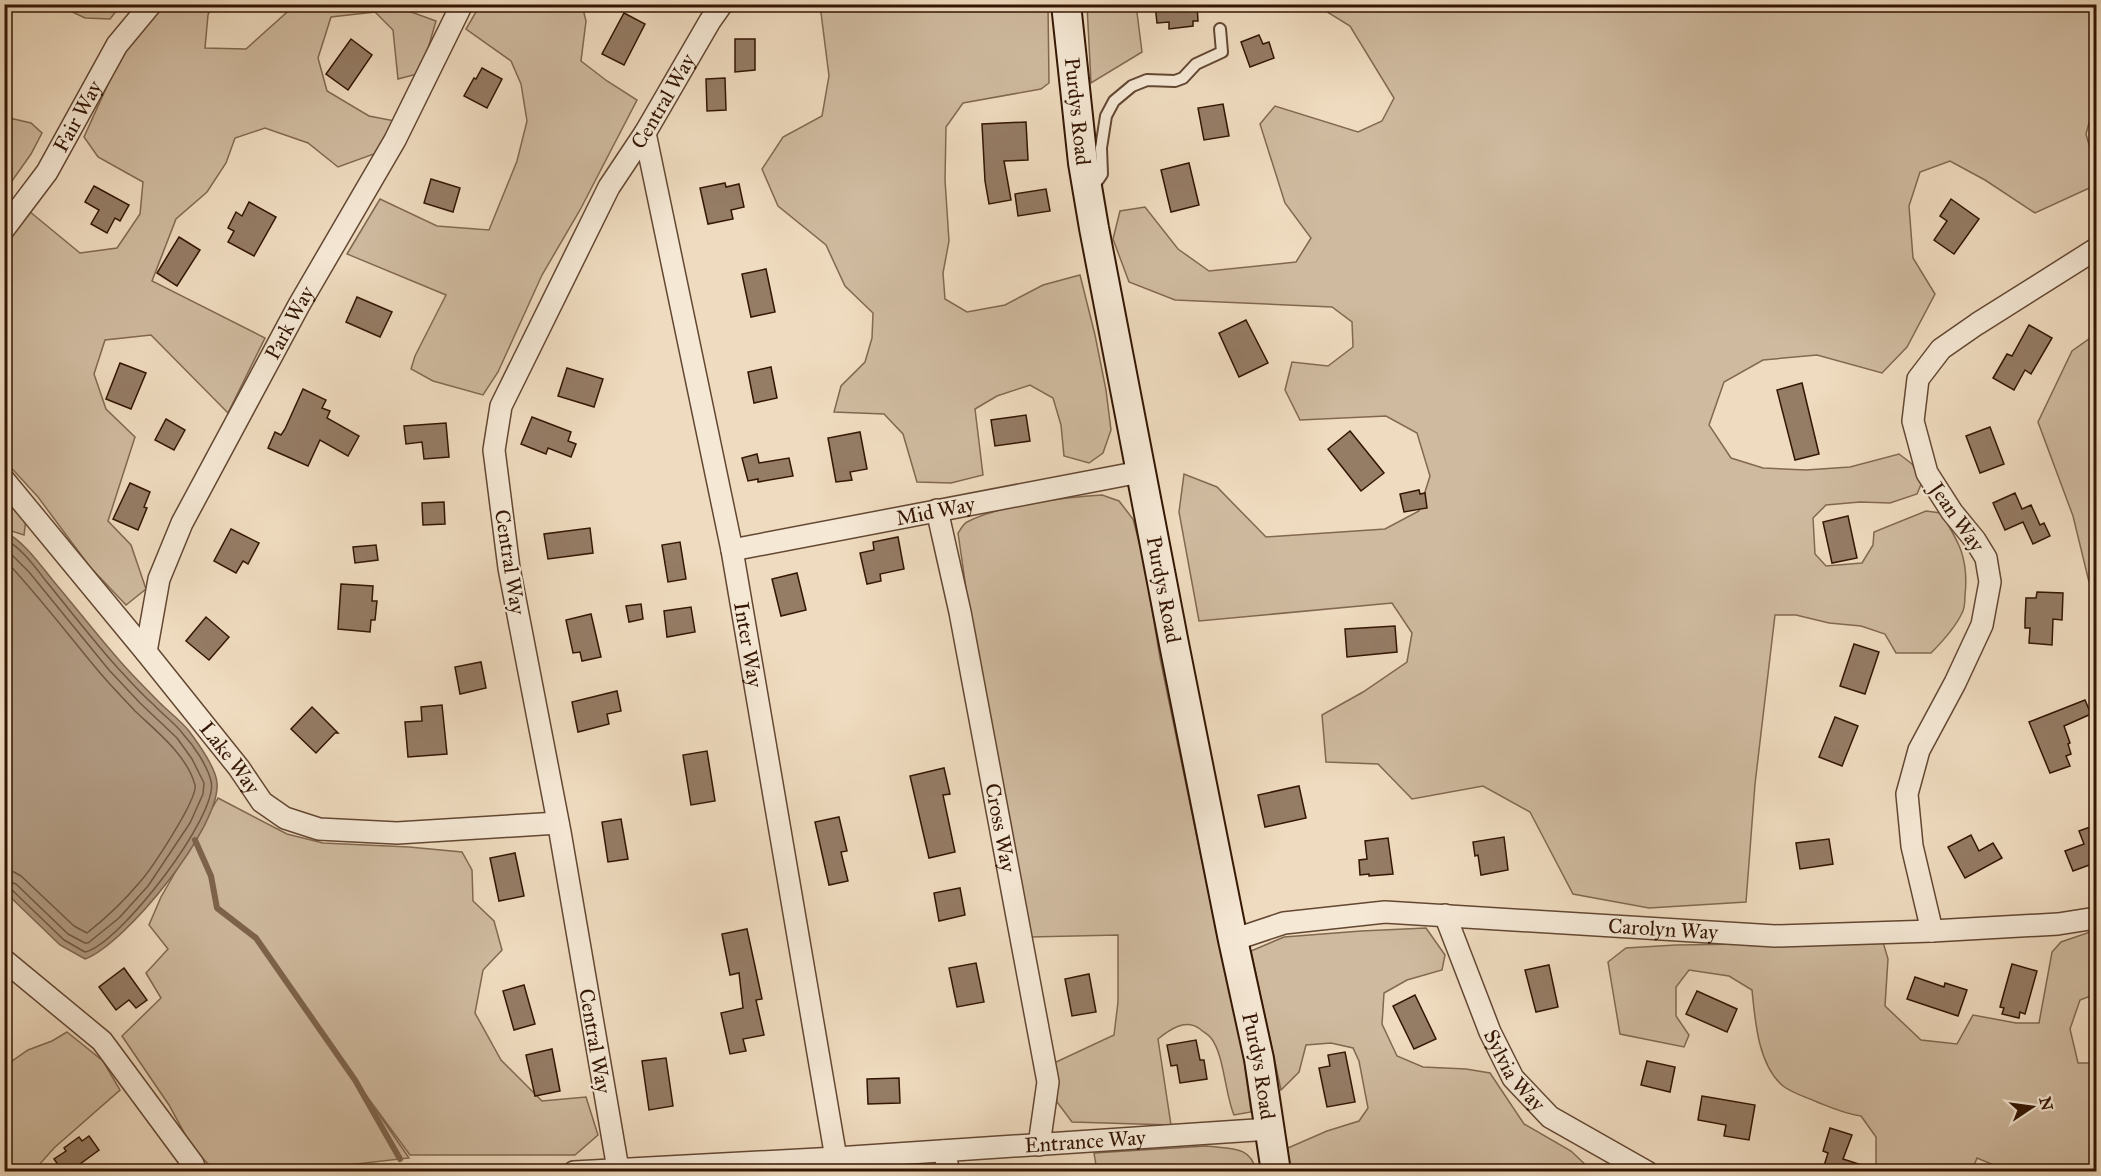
<svg xmlns="http://www.w3.org/2000/svg" width="2101" height="1176" font-family="'IM FELL Great Primer',serif">
<rect width="100%" height="100%" fill="#efdbbf"/>
<filter id="stains"><feTurbulence type="fractalNoise" baseFrequency=".00333" numOctaves="4"/><feColorMatrix values="0 0 0 0 .2 0 0 0 0 .09 0 0 0 0 .02 0 0 0 .5 -.17"/></filter>
<radialGradient id="worn" r=".72"><stop offset=".6" stop-color="#630" stop-opacity="0"/><stop offset="1" stop-color="#630" stop-opacity=".3"/></radialGradient>
<g fill="#cfba9f" stroke="#826851" stroke-width="1.5">
<path d="M62,5v-1l59,1 -11,14 -25,-1 -23,-11z"/>
<path d="M159,5h53l-4,10 -3,33 41,1 49,-44h97l44,16 -15,52 -23,6 -5,-49 -18,-18 -44,5 -13,41 9,33 42,25 26,5 -21,33 -36,13 -30,-24 -43,-15 -30,10 -9,25 -19,29 -31,27 -24,62 113,57 -37,75 -77,-78 -46,5 -11,34 12,35 29,28 -27,84 23,24 15,44 -20,16 -36,-38 -52,-70 -33,-36v-216l24,-34 51,42 37,-5 23,-34 3,-32 -45,-25 -14,-20 35,-77z"/>
<path d="M480,5h102l4,16 -5,40 26,20 30,19 -57,110 -38,65 -44,97 -15,23 -50,-14 -22,-12 4,-13 31,-61 -99,-41 33,-55 57,27 52,4 28,-69 10,-40 -6,-37 -10,-23 -45,-32z"/>
<path d="M945,5h103l1,78 -8,6 -78,14 -17,24 -1,53 4,61 -6,32 2,26 22,13 38,-7 38,-20 37,-10 15,60 11,55 5,40 -8,23 -14,10 -25,-7 -3,-31 -8,-27 -23,-13 -33,11 -22,13 8,66 -32,8 -34,-1 -14,-48 -19,-20 -50,-2 7,-26 24,-24 7,-24 1,-25 -28,-27 -19,-41 -48,-39 -16,-37 21,-32 39,-21 7,-40 -9,-71h69l17,6 35,-2z"/>
<path d="M1087,5h49l6,47 -51,31z"/>
<path d="M1316,5h780v93l-10,36 10,35v16l-61,28 -50,-33 -35,-19 -30,11 -11,34 4,52 22,36 -28,53 -25,26 -65,-18 -54,5 -39,22 -15,43 22,33 32,10 43,2 44,-3 49,-13 13,10 10,18 -5,12 -27,9 -30,-1 -34,3 -13,13 2,36 11,12 36,-3 11,-18 1,-13 52,-21 15,2c18,29 28,46 24,82 0,6 0,13 -3,18 -7,15 -19,28 -31,40h-35l-11,-19 -24,-8 -32,-3 -33,-8h-21l-20,169 -9,118 -97,6 -76,-14 -43,-82 -47,-26 -71,13 -34,-35 -52,-2 -4,-47 41,-23 44,-30 5,-29 -20,-30 -193,18 -20,-109 5,-38 33,13 49,50 119,-8 34,-18 11,-35 -13,-43 -31,-17 -86,4 -15,-30 7,-28 36,4 25,-19 -1,-25 -20,-15 -157,-7 -46,-18 -16,-43 7,-28 25,-4 33,42 31,22 87,-9 15,-24 -26,-35 -25,-79 15,-18 83,26 24,-11 12,-23 -44,-72z"/>
<path d="M5,117l26,6 11,10 -11,21 -26,37z"/>
<path d="M2096,334v256l-7,-8 -16,-66 -35,-94 34,-71z"/>
<path d="M4,491l22,28 -2,16 -19,-6z"/>
<path d="M1102,495l17,6 14,18 11,42 16,97 41,199 40,180 10,75 -17,3c-9,-21 -10,-61 -23,-77 -3,-4 -8,-6 -11,-9 -15,-11 -31,1 -42,10l13,86 -99,-3 -15,-20 -3,-39 60,-28 4,-33v-67l-88,2 -62,-335 -10,-69c3,-4 5,-9 9,-11 32,-17 99,-25 135,-27z"/>
<path d="M218,798l69,36 36,9 86,4 53,5 10,18 1,31 21,20 8,29 -19,20 -8,43 26,47 41,41 44,-4 12,38 -23,20h-165l-50,-68 49,71 -114,13h-80l-23,-24 -23,-42 -47,-69 39,-38 -15,-25 22,-24 -19,-24 12,-28z"/>
<path d="M1426,928l19,27 -3,15 -35,10 -23,13 -2,31 15,32 26,11 43,2 24,4 34,51 47,27 19,18v2h-306l-3,-20 46,-20 32,-10 9,-13 -9,-47 -6,-13 -22,-5 -25,2 -7,27 -18,18 -30,-139 33,-14 77,-6z"/>
<path d="M2090,932l6,2v60l-16,6 -10,29 8,34h18v108h-88l-31,-13 -5,13h-96v-34l-15,-21c-16,-2 -29,-8 -44,-14 -11,-5 -25,-9 -34,-16 -25,-21 -28,-66 -31,-96l-23,-14 -40,-6 -13,17v29l13,19 -5,12 -64,-13 -12,-72 18,-14 50,-3 207,-3 5,17 -3,47 36,34 36,4 16,-29 43,8h23l13,-71 9,-10z"/>
<path d="M67,1032l36,29 17,29 -66,58 -16,18 7,5h-40v-105l23,-16 24,-9z"/>
<path d="M1206,1146c23,3 45,-1 50,25h-159l-3,-18z"/>
</g>
<path fill="#af987f" stroke="#7e644d" stroke-width="1.5" d="M5,532c20,10 36,34 50,51 22,26 42,52 64,77 13,15 27,29 41,43 9,9 21,18 29,28 9,12 27,37 28,52 4,43 -91,161 -132,176l-25,-14 -55,-53z"/>
<g fill="none" stroke-linecap="round" stroke-linejoin="round">
<g stroke="#725741" stroke-width="1.5">
<path d="M4,539c17,8 31,28 42,42 23,28 45,57 70,85 12,13 24,27 38,39 9,10 21,18 29,29 11,12 24,31 28,47 9,33 -92,164 -126,171l-21,-12 -53,-51 -7,-1"/>
<path d="M4,547l25,25 80,98 31,33 37,35 15,21 12,24 -1,11 -13,29 -42,63 -29,32 -31,25h-3l-17,-9 -52,-50 -12,-4"/>
<path d="M4,559c35,37 65,77 97,115 11,13 23,25 34,37 21,20 52,44 60,74 3,14 -44,85 -56,98 -15,18 -33,35 -52,50l-13,-7 -53,-50 -7,-4 -10,-1"/>
</g>
<path stroke="#7e644d" stroke-width="6" d="M195,840l16,36 6,32 39,30 99,142 45,79"/>
</g>
<g fill="#957c65" stroke="#341603" stroke-width="1.5">
<path d="M1155,4h42l1,17h-5v5l-24,3v-7l-12,1z"/>
<path d="M624,13l21,11 -21,41 -22,-11z"/>
<path d="M1259,35l4,9 6,-2 5,16 -24,9 -9,-25z"/>
<path d="M351,39l21,16 -24,35 -22,-16z"/>
<path d="M735,39h20v31l-20,2z"/>
<path d="M482,68l20,11 -15,29 -23,-12 10,-18 2,1z"/>
<path d="M725,78l1,32 -19,1 -1,-32z"/>
<path d="M1223,104l6,32 -25,4 -6,-32z"/>
<path d="M1026,122l2,38 -24,1 7,39 -22,4 -4,-23 -3,-57z"/>
<path d="M1189,163l10,42 -28,7 -10,-42z"/>
<path d="M431,179l29,9 -7,24 -29,-9z"/>
<path d="M725,183l1,4 13,-3 5,23 -13,3 2,9 -25,5 -8,-36z"/>
<path d="M94,186l35,19 -9,16 -5,-3 -8,15 -16,-9 8,-14 -14,-8z"/>
<path d="M1046,189l4,22 -32,5 -3,-22z"/>
<path d="M1951,199l28,20 -25,35 -20,-14 13,-19 -7,-5z"/>
<path d="M249,202l27,15 -22,39 -26,-14 6,-11 -6,-3 8,-16 6,4z"/>
<path d="M179,237l21,13 -23,36 -20,-13z"/>
<path d="M766,269l9,43 -24,5 -9,-43z"/>
<path d="M357,297l35,15 -12,25 -34,-15z"/>
<path d="M1246,320l22,43 -29,14 -20,-44z"/>
<path d="M2029,325l23,13 -21,36 -6,-4 -11,20 -21,-12 14,-24 5,2z"/>
<path d="M120,363l26,10 -15,36 -25,-10z"/>
<path d="M771,367l6,31 -23,5 -6,-31z"/>
<path d="M567,368l36,11 -9,28 -36,-11z"/>
<path d="M1802,383l17,71 -24,6 -18,-70z"/>
<path d="M303,389l23,11 -4,8 8,3 -3,7 32,18 -11,20 -28,-16 -12,26 -40,-18 7,-16 6,3 4,-6z"/>
<path d="M1026,415l4,26 -35,5 -4,-26z"/>
<path d="M532,417l39,15 -3,9 8,3 -5,13 -23,-9 -2,6 -25,-10z"/>
<path d="M166,419l19,11 -11,20 -19,-10z"/>
<path d="M446,423l3,34 -25,2 -2,-17 -16,2 -2,-18z"/>
<path d="M1990,427l14,37 -24,9 -14,-37z"/>
<path d="M1350,431l34,42 -23,18 -33,-42z"/>
<path d="M860,432l7,37 -17,3 2,8 -16,2 -8,-44z"/>
<path d="M757,454l2,9 30,-5 4,18 -35,6v-3l-10,2 -6,-23z"/>
<path d="M130,483l20,9 -6,15 3,1 -9,22 -25,-11z"/>
<path d="M1419,490l1,4 5,-1 2,15 -23,4 -4,-18z"/>
<path d="M2015,493l7,16 9,-4 9,20 4,-2 6,13 -17,8 -10,-22 -18,8 -12,-27z"/>
<path d="M444,502l1,22 -22,1 -1,-22z"/>
<path d="M1848,516l9,42 -25,5 -9,-41z"/>
<path d="M590,528l3,25 -45,6 -4,-25z"/>
<path d="M231,529l28,14 -11,21 -5,-3 -7,12 -22,-12z"/>
<path d="M898,537l6,32 -24,5 1,7 -14,3 -7,-31 14,-3 -1,-8z"/>
<path d="M680,542l6,37 -18,3 -6,-37z"/>
<path d="M376,545l2,15 -23,3 -2,-16z"/>
<path d="M797,573l9,37 -25,6 -9,-37z"/>
<path d="M341,584l32,2 -1,15h5l-2,19h-4l-1,12 -32,-3z"/>
<path d="M2037,592l26,1 -1,27 -9,-1 -1,26 -23,-2 1,-15h-5v-9l1,-21h10z"/>
<path d="M641,604l2,15 -14,3 -3,-16z"/>
<path d="M691,607l4,25 -28,5 -3,-26z"/>
<path d="M591,614l10,43 -19,4 -2,-9 -7,1 -7,-33z"/>
<path d="M206,617l23,20 -20,23 -23,-19z"/>
<path d="M1395,626l2,26 -50,5 -2,-28z"/>
<path d="M1854,644l25,8 -14,42 -25,-8z"/>
<path d="M481,662l5,26 -26,6 -5,-27z"/>
<path d="M617,691l4,20 -14,3 2,10 -31,8 -6,-30z"/>
<path d="M2085,700l6,14 -27,12 6,17 -2,1 3,10 -5,2 4,10 -20,7 -21,-51z"/>
<path d="M442,705l5,49 -39,3 -3,-35 17,-1 -1,-14z"/>
<path d="M312,707l26,26h-3l-19,20 -25,-24z"/>
<path d="M1835,717l23,9 -16,40 -23,-9z"/>
<path d="M707,751l8,50 -24,4 -8,-50z"/>
<path d="M944,768l6,26 -7,1 12,57 -26,6 -19,-82z"/>
<path d="M1299,786l7,32 -41,9 -7,-32z"/>
<path d="M839,817l8,34 -6,1 7,29 -19,4 -14,-63z"/>
<path d="M621,819l7,40 -20,3 -6,-40z"/>
<path d="M2093,826l4,9v38l-5,-9 -19,7 -8,-20 19,-7 -5,-13z"/>
<path d="M1971,835l8,16 14,-8 9,15 -37,20 -17,-31z"/>
<path d="M1504,837l4,33 -27,5 -3,-20 -3,1 -2,-14z"/>
<path d="M1388,838l5,36 -24,2v-2l-9,1 -1,-15 8,-1 -2,-18z"/>
<path d="M1829,839l4,25 -33,5 -4,-26z"/>
<path d="M515,853l9,43 -25,5 -9,-43z"/>
<path d="M960,888l5,27 -26,6 -5,-28z"/>
<path d="M747,929l15,70 -6,1 8,35 -21,4 3,12 -16,3 -9,-41 22,-5 -4,-35 -9,2 -8,-41z"/>
<path d="M976,963l8,39 -27,5 -8,-39z"/>
<path d="M2012,964l25,7 -12,43 -5,-2 -1,6 -17,-4 2,-6 -4,-1z"/>
<path d="M1549,965l9,42 -22,5 -11,-42z"/>
<path d="M124,968l23,32 -11,8 -7,-8 -13,10 -17,-23z"/>
<path d="M1089,974l7,38 -24,4 -7,-37z"/>
<path d="M1915,977l29,10 1,-4 22,7 -9,26 -51,-17z"/>
<path d="M524,985l11,39 -21,6 -11,-39z"/>
<path d="M1697,991l40,18 -10,23 -41,-18z"/>
<path d="M1415,995l21,44 -22,10 -21,-43z"/>
<path d="M1196,1040l4,20h4l3,19 -27,4 -3,-18 -6,1 -4,-21z"/>
<path d="M552,1049l8,42 -25,5 -9,-41z"/>
<path d="M1345,1052l10,50 -28,5 -8,-39 11,-2 -2,-11z"/>
<path d="M666,1058l7,48 -24,4 -7,-49z"/>
<path d="M1647,1061l28,6 -5,25 -29,-7z"/>
<path d="M899,1078l1,25 -32,1 -1,-25z"/>
<path d="M1702,1096l53,9 -6,35 -25,-4 2,-11 -28,-5z"/>
<path d="M1830,1128l22,7 -9,24 28,9v4h-39l-9,-3 5,-16 -5,-2z"/>
<path d="M89,1136l10,14 -30,22h-6l-9,-13 12,-8 -2,-3 15,-11 3,4z"/>
</g>
<g fill="none" stroke-linecap="round" stroke-linejoin="round">
<defs>
<path id="lane" d="M1089,181l9,-1 4,-6 -1,-26 5,-32 8,-15 18,-15 15,-6 28,1 8,-3 13,-14 26,-12 -2,-23"/>
<g id="street">
<path id="s1" d="M645,133l87,417 104,608"/>
<path id="s2" d="M4,229l43,-57 70,-127 34,-41"/>
<path id="s3" d="M4,480l142,172 93,116 23,34 23,16 34,11 78,4 161,-10"/>
<path id="s4" d="M937,510l23,102 88,470 -9,63"/>
<path id="s5" d="M732,550l408,-78"/>
<path id="s6" d="M146,652l13,-73 23,-56 117,-218 96,-165 67,-136"/>
<path id="s7" d="M1445,915l45,117 23,46 37,39 97,55"/>
<path d="M1932,931l-20,-85 -5,-52 12,-44 36,-67 27,-58 8,-43 -4,-24 -11,-18 -23,-28 -25,-39 -14,-52 5,-42 23,-30 36,-25 119,-75"/>
<path id="s8" d="M1233,940l51,-17 101,-11 390,24 157,-5 126,-7 38,-6"/>
<path d="M4,960l98,81 91,123 3,8"/>
<path d="M944,1151l5,21"/>
<path id="s9" d="M618,1169l-58,-337 -51,-264 -15,-118 7,-44 108,-219 36,-54 65,-112 12,-17"/>
<path id="s10" d="M574,1172l262,-14 434,-29"/>
</g>
<g id="secondary">
<path id="s11" d="M1066,4l17,159 11,65 80,416 59,296 26,119 17,113"/>
</g>
</defs>
<use href="#lane" stroke="#634732" stroke-width="14"/>
<use href="#street" stroke="#634732" stroke-width="24"/>
<use href="#secondary" stroke="#341603" stroke-width="32"/>
<use href="#lane" stroke="#f5e8d5" stroke-width="10"/>
<use href="#street" stroke="#f5e8d5" stroke-width="21"/>
<use href="#secondary" stroke="#f5e8d5" stroke-width="28"/>
</g>
<g text-anchor="middle" stroke-width="4.5" stroke-linejoin="round" paint-order="stroke">
<g font-size="21" fill="#341603" stroke="#f5e8d5">
<text dy="7" stroke="none"><textPath href="#s9" startOffset="1120">Central Way</textPath></text>
<text dy="7" stroke="none"><textPath href="#s11" startOffset="108">Purdys Road</textPath></text>
<text dy="7" stroke="none"><textPath href="#s2" startOffset="135">Fair Way</textPath></text>
<text dy="7" stroke="none"><textPath href="#s6" startOffset="362">Park Way</textPath></text>
<text dy="7" stroke="none"><textPath href="#s5" startOffset="207">Mid Way</textPath></text>
<text transform="translate(1957 517) rotate(55)" y="7">Jean Way</text>
<text transform="translate(510 562) rotate(81)" y="7">Central Way</text>
<text dy="7" stroke="none"><textPath href="#s11" startOffset="594">Purdys Road</textPath></text>
<text dy="7" stroke="none"><textPath href="#s1" startOffset="522">Inter Way</textPath></text>
<text dy="7" stroke="none"><textPath href="#s3" startOffset="358">Lake Way</textPath></text>
<text dy="7" stroke="none"><textPath href="#s4" startOffset="324">Cross Way</textPath></text>
<text dy="7" stroke="none"><textPath href="#s8" startOffset="434">Carolyn Way</textPath></text>
<text transform="translate(595 1041) rotate(80)" y="7">Central Way</text>
<text dy="7" stroke="none"><textPath href="#s11" startOffset="1080">Purdys Road</textPath></text>
<text dy="7" stroke="none"><textPath href="#s7" startOffset="171">Sylvia Way</textPath></text>
<text dy="7" stroke="none"><textPath href="#s10" startOffset="512">Entrance Way</textPath></text>
</g>
</g>
<rect width="2101" height="1176" fill="none" stroke="#efdbbf" stroke-width="24"/>
<rect x="6" y="6" width="2089" height="1164" fill="none" stroke="#341603" stroke-width="3"/>
<rect x="12" y="12" width="2077" height="1152" fill="none" stroke="#341603" stroke-width="1.5"/>
<g transform="translate(2032 1107) rotate(77)" stroke="#f5e8d5" stroke-width="4.5" paint-order="stroke">
<path d="M0-4.5L10 22L0 15L-10 22Z" fill="#341603"/>
<text y="-9" font-size="16" font-weight="bold" text-anchor="middle" fill="#341603">N</text>
</g>
<rect width="100%" height="100%" filter="url(#stains)"/>
<rect width="100%" height="100%" fill="url(#worn)"/>
</svg>
